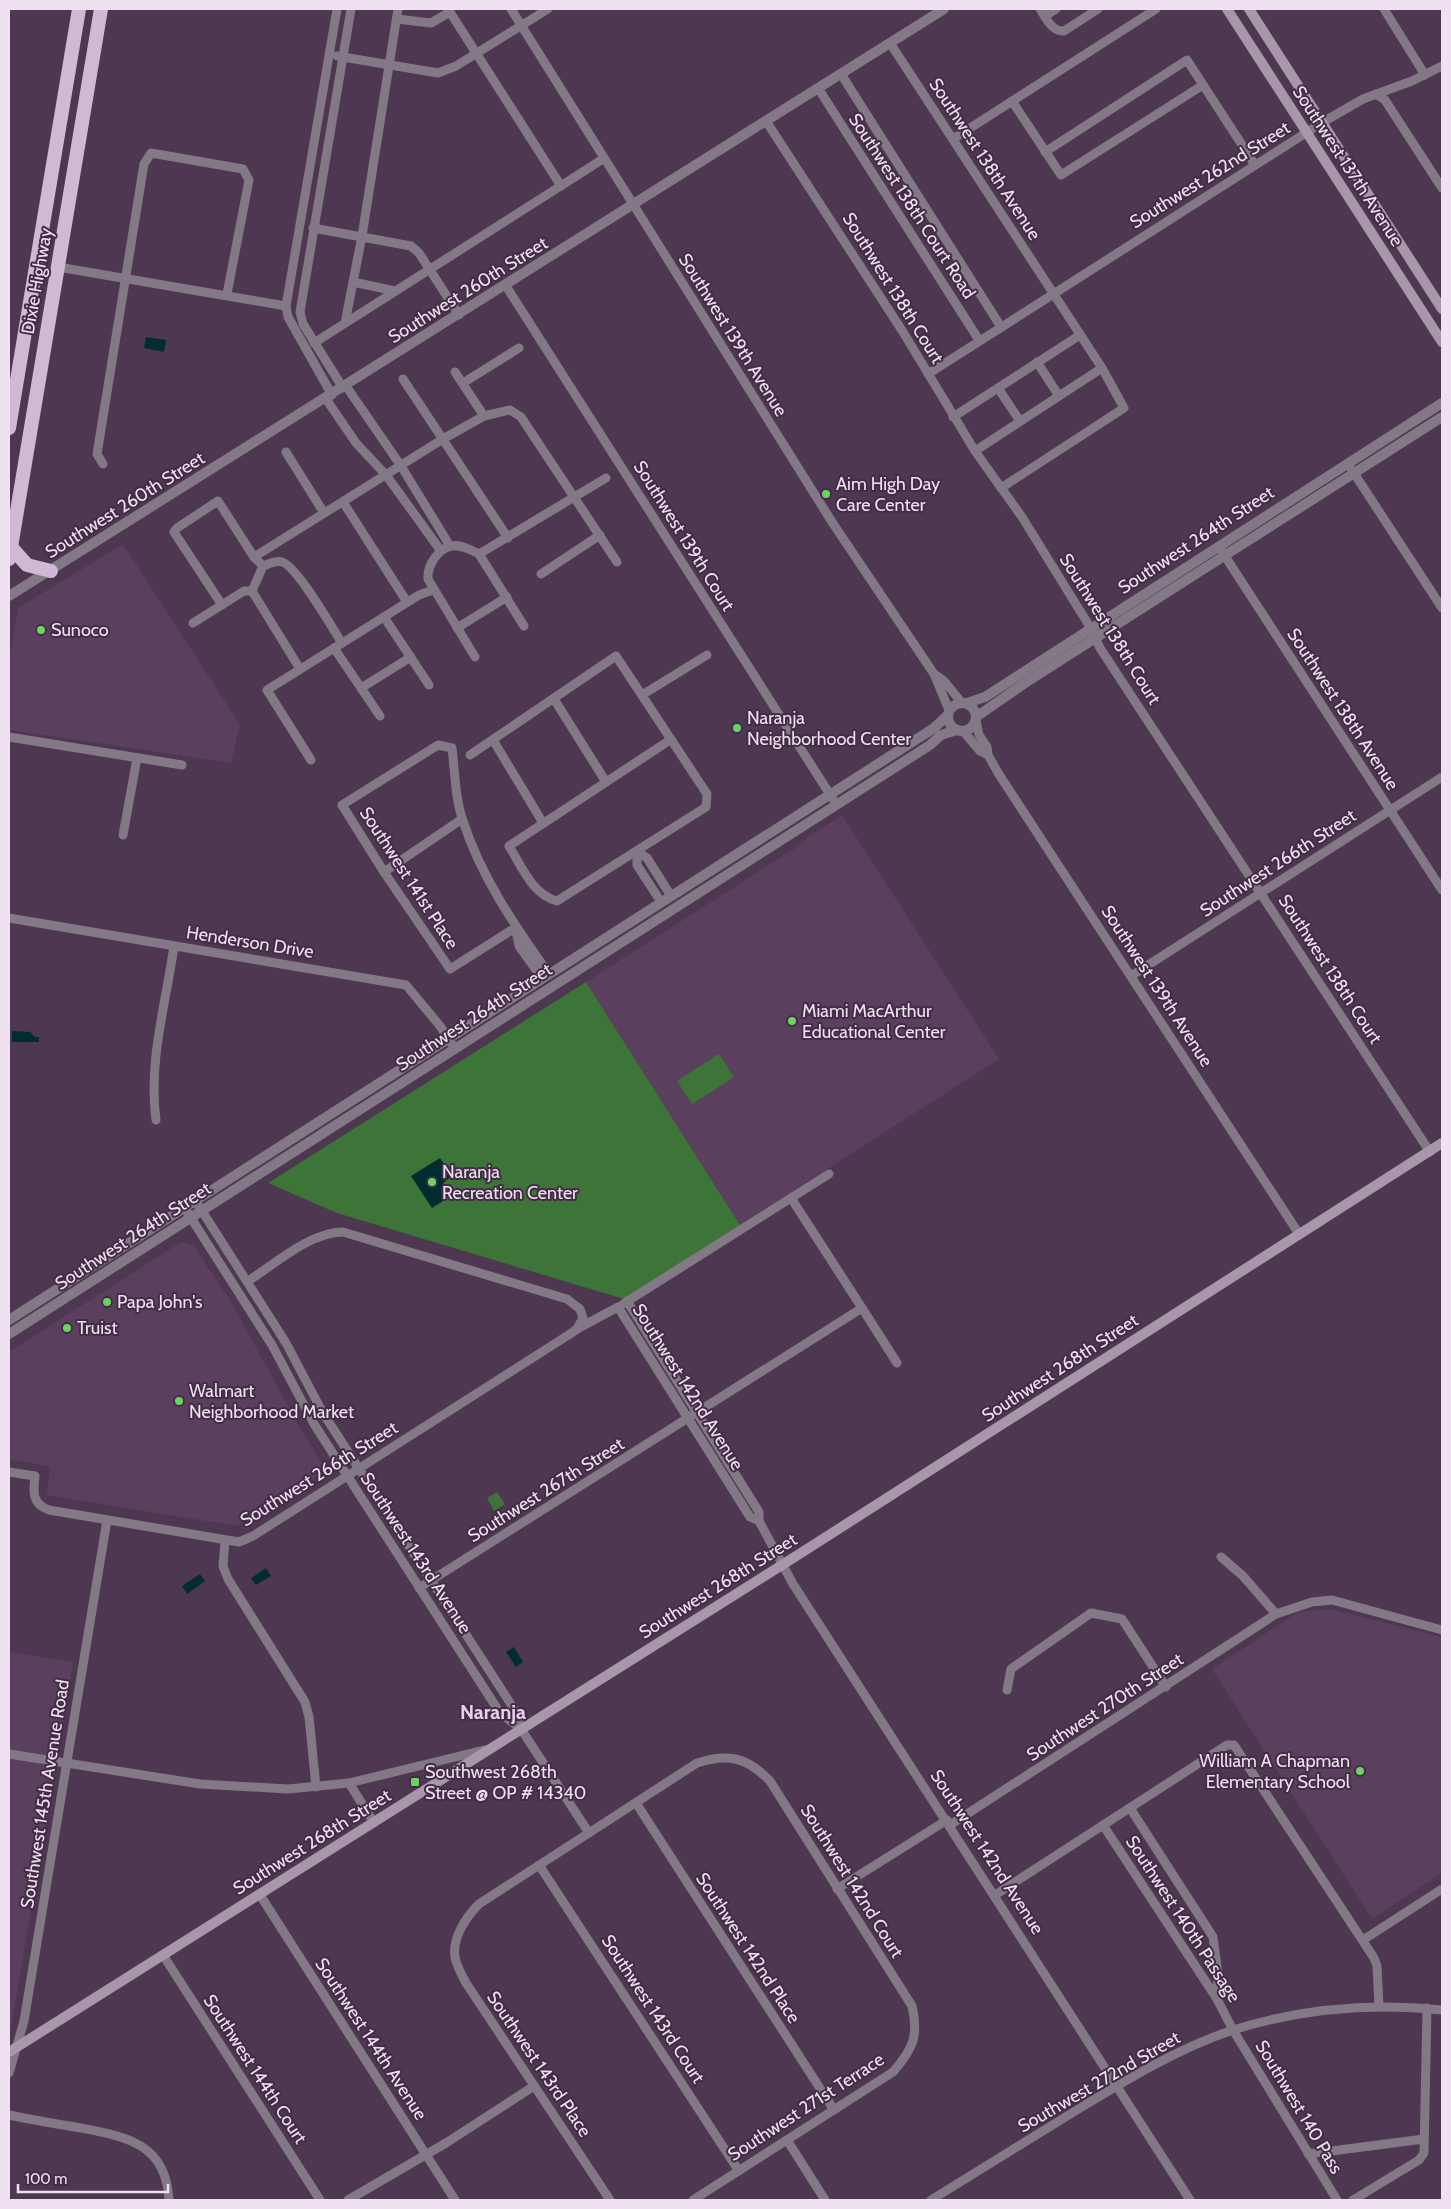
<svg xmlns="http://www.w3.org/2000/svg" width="1451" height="2209" font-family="Cabin,sans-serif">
<rect width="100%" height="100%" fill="#4e3751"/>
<g fill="#5a3f5f">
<path d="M123,544l117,181 -9,38 -222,-33v-69l9,-53z"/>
<path d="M842,815l157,244 -259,166 -154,-243 214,-137 8,-8z"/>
<path d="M181,1242l13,4 39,59 67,123 27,43 -91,55 -189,-31 3,-28 -41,-8v-107z"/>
<path d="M1330,1609l112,28v236l-70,46 -160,-250 86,-57z"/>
<path d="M9,1652l64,10 -64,378z"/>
</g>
<g fill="#3d7437">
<path d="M586,982l154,243 -116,74 -287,-86 -69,-30z"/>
<path d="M719,1054l15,23 -42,27 -15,-23z"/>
<path d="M497,1492l8,12 -11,7 -7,-13z"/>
</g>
<g fill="#022d30">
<path d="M146,337l20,3 -2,12 -20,-4z"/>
<path d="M12,1031l18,1 5,5h4v5h-27z"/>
<path d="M440,1158l12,18 -9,7 8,13 -19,12 -21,-32z"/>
<path d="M266,1568l5,8 -15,9 -5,-7z"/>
<path d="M200,1574l5,7 -18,13 -5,-8z"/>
<path d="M514,1647l9,15 -7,5 -10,-15z"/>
</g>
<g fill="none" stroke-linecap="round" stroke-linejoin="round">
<g stroke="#837885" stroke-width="9">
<path d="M448,9l113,177"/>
<path d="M511,9l321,513 102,152 15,36"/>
<path d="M1040,9c6,9 12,23 24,22l34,-22"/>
<path d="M1384,9l41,66"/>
<path d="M1045,16l11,-7"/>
<path d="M397,19l34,4 19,-11"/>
<path d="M890,43l212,325 22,40 -123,80"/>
<path d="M337,56l101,17 18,-7 92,-57"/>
<path d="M841,74l160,253"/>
<path d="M818,88l161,252"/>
<path d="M1376,94l9,6 57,88"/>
<path d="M1012,101l49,74 142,-90"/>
<path d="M766,121l137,211 72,119 47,66 68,110 10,21 330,504"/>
<path d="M953,139l203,-130"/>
<path d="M1045,152l142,-92 68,105"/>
<path d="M313,228l98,18 8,7 40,62"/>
<path d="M58,267l228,39"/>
<path d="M353,282l42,9"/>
<path d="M506,286l330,518"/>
<path d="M345,323l17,-87 36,-227"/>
<path d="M314,343l289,-184"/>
<path d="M1037,362l22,34"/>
<path d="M455,372l29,44"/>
<path d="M928,374l395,-252 40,-23 49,-18 30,-15"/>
<path d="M403,379l105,159"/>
<path d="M463,383l56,-35"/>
<path d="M346,386l55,80 49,80"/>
<path d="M343,388l-40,-64 -3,-12 51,-303"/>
<path d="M998,388l22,33"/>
<path d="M332,395l-44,-78 -2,-11 51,-297"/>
<path d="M326,399l30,44 30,32 55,76"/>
<path d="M953,417l127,-82"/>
<path d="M975,451l127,-83"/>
<path d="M286,452l38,61"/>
<path d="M103,464l-6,-10 47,-290 7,-11 92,16 6,11 -22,114"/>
<path d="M1350,467l92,141"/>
<path d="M343,502l64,100"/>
<path d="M1221,550l221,340"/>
<path d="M479,554l127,-76"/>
<path d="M254,557l189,-118 41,-23 26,-6 11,7 96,145"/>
<path d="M541,574l59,-39"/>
<path d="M252,591l11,-25c6,-2 13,-6 19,-4 15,4 50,66 60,81"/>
<path d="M252,591l48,78"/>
<path d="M222,605l-48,-73 3,-4 41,-27 36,56 9,9"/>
<path d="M384,617l45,68"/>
<path d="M193,623l51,-32h8"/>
<path d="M457,628l50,-31"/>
<path d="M334,648l46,68"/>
<path d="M475,657l-47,-78c-1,-13 10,-31 24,-33 9,-2 19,4 27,8l45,72"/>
<path d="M934,674l10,7 18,22"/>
<path d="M361,688l50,-31"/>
<path d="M642,695l65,-40"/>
<path d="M554,699l52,83"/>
<path d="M976,721l3,14 8,12 1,8 12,21 299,458"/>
<path d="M963,731l17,20 8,4"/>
<path d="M9,737l173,28"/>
<path d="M493,740l50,83"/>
<path d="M470,755l146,-99 91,138 -1,13 -149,94c-25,-7 -35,-34 -48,-55l161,-106"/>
<path d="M311,760l-44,-70 152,-95 14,-5"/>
<path d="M123,835l14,-77"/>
<path d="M637,851v14l24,37"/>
<path d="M637,851l10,7 24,38"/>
<path d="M384,872l78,-53"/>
<path d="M9,918l397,67 34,41 15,23"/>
<path d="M515,928l-65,41 -66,-97 -42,-67 96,-60 14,3c3,24 3,50 11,73 18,56 52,105 86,153"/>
<path d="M516,931l3,15 23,32"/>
<path d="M1131,976l311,-199"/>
<path d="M156,1120c-8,-58 10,-117 18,-174"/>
<path d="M791,1198l71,110"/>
<path d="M195,1200l91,143 37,70 191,296 7,20 68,104"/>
<path d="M184,1207l88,138 42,79 186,289 21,16"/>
<path d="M623,1304l206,-130"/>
<path d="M577,1329l41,-22 132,210 9,4v-9l-132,-211"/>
<path d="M9,1472l26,4c-2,16 -3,28 14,34l190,32 14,-6 317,-202 7,-5 6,-11 -3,-9 -13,-10 -224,-67c-33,0 -68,32 -95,49"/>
<path d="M759,1521l34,63 397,616"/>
<path d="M225,1541l-2,25 5,13 77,123 4,15 7,70"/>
<path d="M1221,1557l22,19 33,38"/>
<path d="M419,1588l443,-280 35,55"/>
<path d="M1007,1690l4,-21 80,-56 31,6 44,68"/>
<path d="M9,1754l191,30 88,5 61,-6 135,-33"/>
<path d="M349,1783l25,40"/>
<path d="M636,1803l198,307"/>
<path d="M1130,1808l83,129 5,37 -1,25"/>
<path d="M950,1825l326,-211 36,-12 20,-2 110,30"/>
<path d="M1103,1825l114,174 16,31 104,170"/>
<path d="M539,1865l200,306"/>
<path d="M837,1889l110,-69"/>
<path d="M260,1895l195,305"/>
<path d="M995,1895l232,-150h7l140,213 3,8 2,40"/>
<path d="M1363,1940l79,-51"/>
<path d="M163,1955l157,245"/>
<path d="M9,2073l15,-52 83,-501"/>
<path d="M9,2115c24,5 48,9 72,13 47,9 85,16 88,72"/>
<path d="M787,2140l38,60"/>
<path d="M1308,2154l116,-15"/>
<path d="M348,2200l98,-57 88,-57"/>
<path d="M610,2200l-144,-217c-4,-8 -10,-18 -11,-26 -3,-19 11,-40 24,-53l218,-141c31,-10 50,-6 73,18l142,225c7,30 1,43 -19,66l-200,128"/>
<path d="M931,2200c47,-29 94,-58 141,-87 51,-31 104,-64 161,-83 67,-21 139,-27 209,-20"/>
<path d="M1353,2200l66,-40 5,-7 3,-145"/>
</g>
<g stroke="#837885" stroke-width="10">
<path d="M9,596l935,-587"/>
<circle cx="962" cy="717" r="14"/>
<path d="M967,703l18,-6 457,-294"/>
<path d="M976,717l52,-36 414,-264"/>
<path d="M9,1320l925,-592 14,-13"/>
<path d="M9,1334l921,-589 11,-10 16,-5"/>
</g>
<g stroke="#a897ab" stroke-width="10">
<path d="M1227,9l215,333"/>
<path d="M1249,9l193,300"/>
<path d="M9,2052l781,-492 652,-417"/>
</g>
<g stroke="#d1b8d5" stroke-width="14">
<path d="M9,428l70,-419"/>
<path d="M11,547l16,18 24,6"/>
<path d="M9,559l92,-550"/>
</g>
</g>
<g fill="#6cd362" stroke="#432d46" stroke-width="2">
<circle cx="826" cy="494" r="5"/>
<circle cx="41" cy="630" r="5"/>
<circle cx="737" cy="728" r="5"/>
<circle cx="792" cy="1021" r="5"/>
<circle cx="432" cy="1182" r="5"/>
<circle cx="107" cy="1302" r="5"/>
<circle cx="67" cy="1328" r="5"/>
<circle cx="179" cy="1401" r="5"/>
<circle cx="1360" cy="1771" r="5"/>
<rect x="410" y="1777" width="10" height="10" rx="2.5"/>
</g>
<g text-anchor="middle" stroke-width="4" stroke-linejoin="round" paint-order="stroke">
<g font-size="18" fill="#efe1f1" stroke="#432d46">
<text transform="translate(985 159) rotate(57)" y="6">Southwest 138th Avenue</text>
<text transform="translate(1348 166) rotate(57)" y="6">Southwest 137th Avenue</text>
<text transform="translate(1210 175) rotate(-32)" y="6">Southwest 262nd Street</text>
<text transform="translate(912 206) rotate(57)" y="6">Southwest 138th Court Road</text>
<text transform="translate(37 281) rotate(-80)" y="6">Dixie Highway</text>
<text transform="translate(893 288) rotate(58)" y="6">Southwest 138th Court</text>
<text transform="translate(468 290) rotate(-32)" y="6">Southwest 260th Street</text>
<text transform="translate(733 335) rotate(58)" y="6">Southwest 139th Avenue</text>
<text transform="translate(125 505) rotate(-32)" y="6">Southwest 260th Street</text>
<text transform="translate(684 536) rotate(58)" y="6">Southwest 139th Court</text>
<text transform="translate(1196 540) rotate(-33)" y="6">Southwest 264th Street</text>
<text transform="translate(1110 629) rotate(58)" y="6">Southwest 138th Court</text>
<text transform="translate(1343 709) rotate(57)" y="6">Southwest 138th Avenue</text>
<text transform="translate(1278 863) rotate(-33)" y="6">Southwest 266th Street</text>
<text transform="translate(409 878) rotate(57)" y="6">Southwest 141st Place</text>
<text transform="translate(250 942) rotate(9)" y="6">Henderson Drive</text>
<text transform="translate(1330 969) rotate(57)" y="6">Southwest 138th Court</text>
<text transform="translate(1157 986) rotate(57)" y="6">Southwest 139th Avenue</text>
<text transform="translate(474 1017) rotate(-33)" y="6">Southwest 264th Street</text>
<text transform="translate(133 1236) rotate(-33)" y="6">Southwest 264th Street</text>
<text transform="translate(1060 1368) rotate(-33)" y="6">Southwest 268th Street</text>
<text transform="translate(688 1387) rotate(58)" y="6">Southwest 142nd Avenue</text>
<text transform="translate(319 1474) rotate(-32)" y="6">Southwest 266th Street</text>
<text transform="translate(546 1490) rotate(-32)" y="6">Southwest 267th Street</text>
<text transform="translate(416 1553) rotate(57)" y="6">Southwest 143rd Avenue</text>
<text transform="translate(718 1586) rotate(-32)" y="6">Southwest 268th Street</text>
<text transform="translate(1105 1707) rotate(-33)" y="6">Southwest 270th Street</text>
<text transform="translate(45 1794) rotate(-81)" y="6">Southwest 145th Avenue Road</text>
<text transform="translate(312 1842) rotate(-32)" y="6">Southwest 268th Street</text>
<text transform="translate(987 1852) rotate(57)" y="6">Southwest 142nd Avenue</text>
<text transform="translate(852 1881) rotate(58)" y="6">Southwest 142nd Court</text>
<text transform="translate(1183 1919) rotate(57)" y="6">Southwest 140th Passage</text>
<text transform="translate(748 1948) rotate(57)" y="6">Southwest 142nd Place</text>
<text transform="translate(653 2009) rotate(57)" y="6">Southwest 143rd Court</text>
<text transform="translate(371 2039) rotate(57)" y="6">Southwest 144th Avenue</text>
<text transform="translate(539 2064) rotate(56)" y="6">Southwest 143rd Place</text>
<text transform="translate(255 2069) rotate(57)" y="6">Southwest 144th Court</text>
<text transform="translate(1099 2082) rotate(-30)" y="6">Southwest 272nd Street</text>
<text transform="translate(806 2107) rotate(-33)" y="6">Southwest 271st Terrace</text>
<text transform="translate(1299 2107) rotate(59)" y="6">Southwest 140 Pass</text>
</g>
<g font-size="18" fill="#efe1f1" stroke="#432d46" text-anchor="start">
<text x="836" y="490">Aim High Day<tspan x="836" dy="21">Care Center</tspan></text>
<text x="51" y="636">Sunoco</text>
<text x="747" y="724">Naranja<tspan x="747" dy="21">Neighborhood Center</tspan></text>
<text x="802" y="1017">Miami MacArthur<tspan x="802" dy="21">Educational Center</tspan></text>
<text x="442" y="1178">Naranja<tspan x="442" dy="21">Recreation Center</tspan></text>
<text x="117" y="1308">Papa John's</text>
<text x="77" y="1334">Truist</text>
<text x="189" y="1397">Walmart<tspan x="189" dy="21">Neighborhood Market</tspan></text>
<text x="1350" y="1767" text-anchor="end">William A Chapman<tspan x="1350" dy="21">Elementary School</tspan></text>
<text x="425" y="1778">Southwest 268th<tspan x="425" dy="21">Street @ OP # 14340</tspan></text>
</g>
<g font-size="20" font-weight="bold" fill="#e9ceed" stroke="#432d46">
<text x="493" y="1719">Naranja</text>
</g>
</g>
<rect width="1451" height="2209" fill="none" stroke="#efe1f1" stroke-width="20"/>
<path d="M18 2184v8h150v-8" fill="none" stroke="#efe1f1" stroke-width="2.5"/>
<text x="25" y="2184" font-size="15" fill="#efe1f1" stroke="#432d46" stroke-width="4" paint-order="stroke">100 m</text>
</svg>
